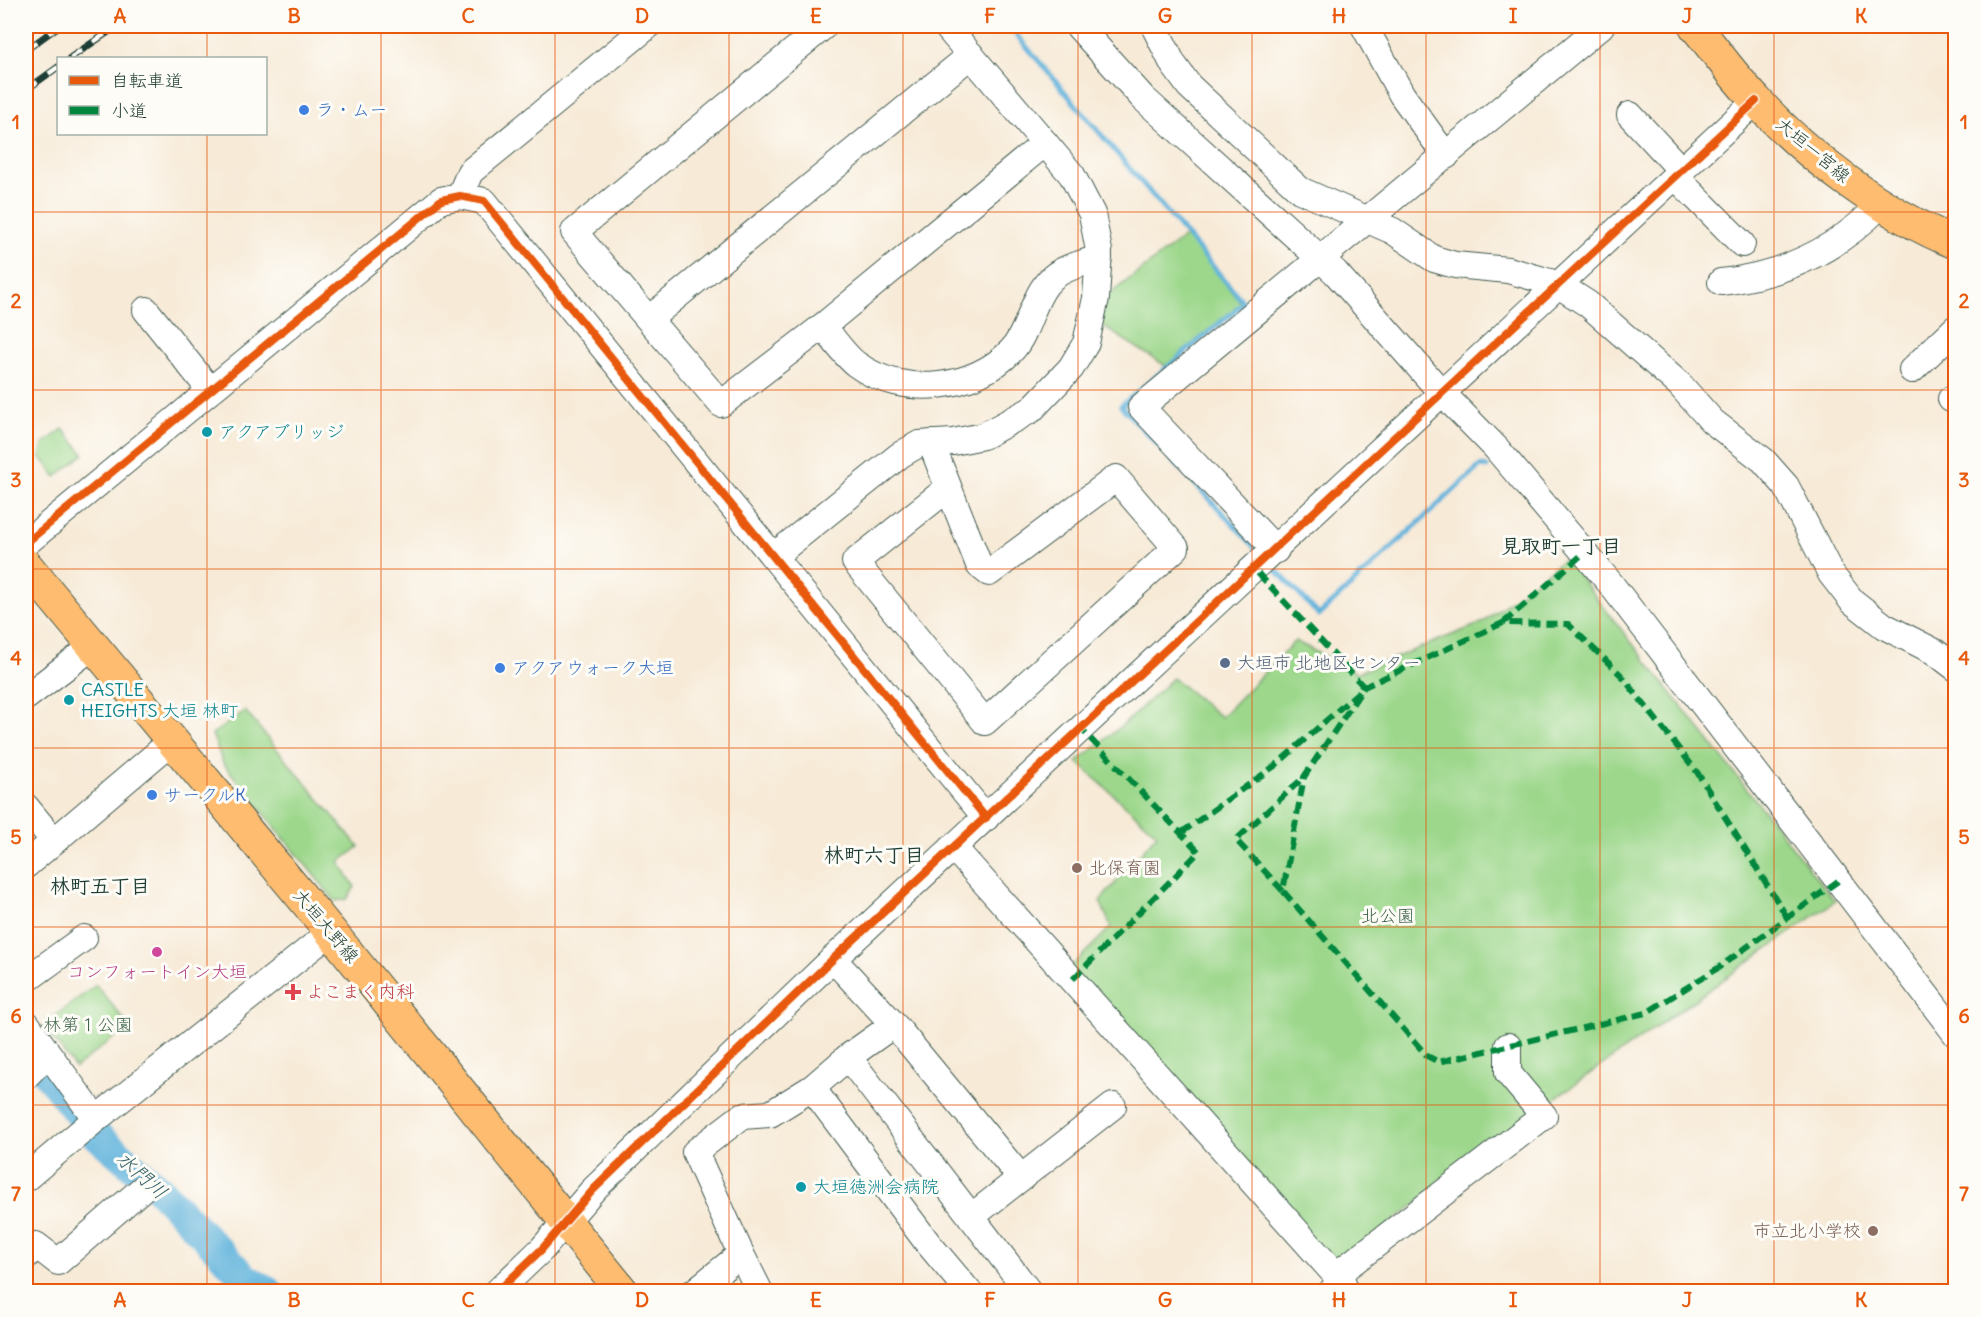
<svg xmlns="http://www.w3.org/2000/svg" width="1981" height="1317" font-family="Delius,'Klee One',sans-serif">
<rect width="100%" height="100%" fill="#fdfcf7"/>
<filter id="ink" filterUnits="userSpaceOnUse"><feTurbulence type="fractalNoise" baseFrequency=".0167" numOctaves="2"/><feDisplacementMap in="SourceGraphic" scale="12" xChannelSelector="R" yChannelSelector="G"/><feConvolveMatrix kernelMatrix="1 2 1 2 8 2 1 2 1" color-interpolation-filters="sRGB"/></filter>
<filter id="wash" filterUnits="userSpaceOnUse"><feTurbulence type="fractalNoise" baseFrequency=".008" numOctaves="4" result="noise"/><feDisplacementMap in="SourceGraphic" scale="24" xChannelSelector="R" yChannelSelector="G"/><feGaussianBlur stdDeviation="1.35" result="paint"/><feColorMatrix in="noise" values="0 0 0 0 0 0 0 0 0 0 0 0 0 0 0 0 0 1.4 0 .05"/><feComposite in="paint" operator="in"/></filter>
<g filter="url(#wash)">
<rect width="100%" height="100%" fill="#f7ead7"/>
<g fill="#9cd78b" stroke="#5e8a60" stroke-width="1.5">
<path d="M1187,235l54,68 -75,63 -70,-44 6,-22z"/>
<path d="M63,429l21,25 -28,23 -16,-21 4,-13z"/>
<path d="M1565,558l270,343 -308,217 -192,148 -265,-298 41,-41 -11,-26 57,-67 -80,-72 47,-38 49,-46 48,39 74,-76 62,32 125,-50z"/>
<path d="M245,711l114,136 -20,15 16,25 -8,12 -12,2 -112,-138 -11,-29z"/>
<path d="M96,985l33,41 -54,42 -32,-43z"/>
</g>
<g fill="none" stroke-linecap="round" stroke-linejoin="round">
<g stroke="#61b3dc" stroke-width="5">
<path d="M1009,26l235,277 -123,103 134,141"/>
<path d="M1275,569l44,46 161,-149 7,1"/>
</g>
<path stroke="#61b3dc" stroke-width="30" d="M26,1047l67,85 66,57 85,88 25,15"/>
</g>
</g>
<g filter="url(#ink)">
<g fill="none" stroke-linecap="round" stroke-linejoin="round">
<defs>
<g id="minor">
<path d="M824,26l-250,206 147,172 102,-78 222,-183"/>
<path d="M1078,26l65,72 192,174 106,120 55,56 114,135 346,451"/>
<path d="M1154,26l19,38 16,22 111,104 93,41 41,28 21,6 53,5 49,14 31,20 92,81 32,36 51,39 23,26 45,88 21,27 32,25 51,26 21,16"/>
<path d="M1364,26l38,69 44,61"/>
<path d="M1630,115l51,55"/>
<path d="M1675,176l67,68"/>
<path d="M460,196l10,-24 178,-146"/>
<path d="M1721,282c63,-7 118,-33 161,-79"/>
<path d="M146,310l64,80"/>
<path d="M649,319l322,-264"/>
<path d="M823,326c10,12 21,29 33,38 46,34 118,27 156,-14 18,-20 20,-54 40,-72 12,-11 32,-15 47,-20"/>
<path d="M1912,370l44,-42"/>
<path d="M1951,399l5,-3"/>
<path d="M931,443l48,122 10,8 127,-95 60,70 -191,174 -130,-160 92,-73"/>
<path d="M26,543l415,-343 19,-4 24,5 502,617"/>
<path d="M1276,550l-135,-143 460,-381"/>
<path d="M774,556l126,-101 19,-11 34,-2 30,-6 48,-26 40,-42 15,-25 10,-45 3,-47 -7,-37 -20,-39 -126,-149"/>
<path d="M26,697l66,-50"/>
<path d="M26,807l28,34"/>
<path d="M953,847l390,436 -12,9"/>
<path d="M26,865l146,-124"/>
<path d="M833,959l64,69 124,150"/>
<path d="M26,980l58,-42"/>
<path d="M26,1023l70,96"/>
<path d="M848,1057l45,-32"/>
<path d="M26,1076l21,-22"/>
<path d="M26,1178l70,-59 235,-187"/>
<path d="M971,1217l142,-111"/>
<path d="M741,1254l19,38"/>
<path d="M26,1256l10,-11 22,17 84,-73"/>
<path d="M1336,1275l208,-159 -36,-43v-27"/>
<path d="M497,1292l45,-43 51,-59 240,-231 923,-858"/>
<path d="M694,1292l47,-38 -46,-102 47,-36 28,-2 42,-26"/>
<path d="M969,1292l-42,-50 -115,-154 36,-31 181,235"/>
</g>
<g id="major">
<path d="M1695,26c20,24 39,51 61,74 51,57 129,114 200,143"/>
<path d="M26,565l305,367 292,360"/>
</g>
</defs>
<use href="#minor" stroke="#3f574c" stroke-width="28"/>
<use href="#major" stroke="#3f574c" stroke-width="34"/>
<use href="#minor" stroke="#fff" stroke-width="26"/>
<use href="#major" stroke="#febc70" stroke-width="32"/>
<defs>
<g id="rail">
<path d="M26,50l33,-24"/>
<path d="M70,58l47,-32"/>
<path d="M26,90l32,-23"/>
</g>
</defs>
<use href="#rail" stroke="#1f3d34" stroke-width="7"/>
<use href="#rail" stroke="#fdfcf7" stroke-width="4.5" stroke-dasharray="14" stroke-linecap="butt"/>
<g stroke="#00873e" stroke-width="6" stroke-dasharray="12 6" stroke-linecap="butt">
<path d="M1503,623l81,-70"/>
<path d="M1181,833l95,-68 88,-78 -110,-118"/>
<path d="M1283,891l-47,-51 68,-63"/>
<path d="M1787,917l-90,-145 -76,-97 -53,-51 -65,-1 -139,64 -60,90 -21,114 144,165 12,6 207,-49 72,-45 120,-87"/>
<path d="M1073,979l126,-127 -117,-122"/>
</g>
<defs>
<g id="cycleway">
<path d="M26,543l415,-343 19,-4 24,5 502,617"/>
<path d="M497,1292l45,-43 51,-59 240,-231 923,-858"/>
</g>
</defs>
<use href="#cycleway" stroke="#fdfcf7" stroke-width="11"/>
<use href="#cycleway" stroke="#e8590c" stroke-width="8"/>
</g>
</g>
<path fill="none" stroke="#e8590c" stroke-width="1.5" stroke-opacity="0.55" d="M207,26v32M381,26v1266M555,26v1266M729,26v1266M903,26v1266M1078,26v1266M1252,26v1266M1426,26v1266M1600,26v1266M1774,26v1266M207,134v1158M26,212h1930M26,390h1930M26,569h1930M26,748h1930M26,927h1930M26,1105h1930"/>
<g fill="#3f7fe0" stroke="#fdfcf7" stroke-width="2">
<circle cx="304" cy="110" r="6"/>
<circle cx="500" cy="668" r="6"/>
<circle cx="152" cy="795" r="6"/>
</g>
<g fill="#0f9aa8" stroke="#fdfcf7" stroke-width="2">
<circle cx="207" cy="432" r="6"/>
<circle cx="69" cy="700" r="6"/>
<circle cx="801" cy="1187" r="6"/>
</g>
<circle fill="#5c6f8a" stroke="#fdfcf7" stroke-width="2" cx="1225" cy="663" r="6"/>
<g fill="#8d6e63" stroke="#fdfcf7" stroke-width="2">
<circle cx="1077" cy="868" r="6"/>
<circle cx="1873" cy="1231" r="6"/>
</g>
<circle fill="#d1479c" stroke="#fdfcf7" stroke-width="2" cx="157" cy="952" r="6"/>
<path fill="#e0444e" stroke="#fdfcf7" stroke-width="2" d="M290 983h6v6h6v6h-6v6h-6v-6h-6v-6h6z"/>
<g text-anchor="middle" stroke-width="6" stroke-linejoin="round" paint-order="stroke">
<g font-size="18" fill="#366cbe" stroke="#fdfcf7" text-anchor="start">
<text x="316" y="116">ラ・ムー</text>
<text x="512" y="674">アクアウォーク大垣</text>
<text x="164" y="801">サークルK</text>
</g>
<g font-size="18" fill="#1f3d34" stroke="#fdfcf7">
<text transform="translate(1813 150) rotate(40)" y="6">大垣一宮線</text>
<text transform="translate(326 926) rotate(50)" y="6">大垣大野線</text>
</g>
<g font-size="18" fill="#0d838f" stroke="#fdfcf7" text-anchor="start">
<text x="219" y="438">アクアブリッジ</text>
<text x="81" y="696">CASTLE<tspan x="81" dy="21">HEIGHTS 大垣 林町</tspan></text>
<text x="813" y="1193">大垣徳洲会病院</text>
</g>
<g font-size="18" fill="#4e5e75" stroke="#fdfcf7" text-anchor="start">
<text x="1237" y="669">大垣市 北地区センター</text>
</g>
<g font-size="18" fill="#785e54" stroke="#fdfcf7" text-anchor="start">
<text x="1089" y="874">北保育園</text>
<text x="1861" y="1237" text-anchor="end">市立北小学校</text>
</g>
<g font-size="18" fill="#3e644a" stroke="#fdfcf7">
<text x="1388" y="922">北公園</text>
<text x="88" y="1031">林第１公園</text>
</g>
<g font-size="18" fill="#b23c85" stroke="#fdfcf7">
<text x="157" y="978">コンフォートイン大垣</text>
</g>
<g font-size="18" fill="#be3a42" stroke="#fdfcf7" text-anchor="start">
<text x="306" y="998">よこまく内科</text>
</g>
<g font-size="20" font-weight="bold" fill="#1f3d34" stroke="#fdfcf7">
<text x="1561" y="553">見取町一丁目</text>
<text x="874" y="862">林町六丁目</text>
<text x="100" y="893">林町五丁目</text>
</g>
<g font-size="20" font-style="italic" fill="#336066" stroke="#fdfcf7">
<text transform="translate(142 1175) rotate(42)" y="7">水門川</text>
</g>
</g>
<rect width="1981" height="1317" fill="none" stroke="#fdfcf7" stroke-width="66"/>
<rect x="57" y="57" width="210" height="78" fill="#fdfcf7" stroke="#a4b0a9" stroke-width="1.5"/>
<rect x="69" y="76" width="30" height="9" fill="#e8590c" stroke="#a4b0a9" stroke-width="1.5"/>
<text x="111" y="87" font-size="18" fill="#1f3d34">自転車道</text>
<rect x="69" y="106" width="30" height="9" fill="#00873e" stroke="#a4b0a9" stroke-width="1.5"/>
<text x="111" y="117" font-size="18" fill="#1f3d34">小道</text>
<rect x="33" y="33" width="1915" height="1251" fill="none" stroke="#e8590c" stroke-width="2"/>
<g font-size="20" text-anchor="middle" font-weight="bold" fill="#e8590c">
<text x="120" y="23">A</text>
<text x="294" y="23">B</text>
<text x="468" y="23">C</text>
<text x="642" y="23">D</text>
<text x="816" y="23">E</text>
<text x="990" y="23">F</text>
<text x="1165" y="23">G</text>
<text x="1339" y="23">H</text>
<text x="1513" y="23">I</text>
<text x="1687" y="23">J</text>
<text x="1861" y="23">K</text>
<text x="16" y="129">1</text>
<text x="1964" y="129">1</text>
<text x="16" y="308">2</text>
<text x="1964" y="308">2</text>
<text x="16" y="487">3</text>
<text x="1964" y="487">3</text>
<text x="16" y="665">4</text>
<text x="1964" y="665">4</text>
<text x="16" y="844">5</text>
<text x="1964" y="844">5</text>
<text x="16" y="1023">6</text>
<text x="1964" y="1023">6</text>
<text x="16" y="1201">7</text>
<text x="1964" y="1201">7</text>
<text x="120" y="1307">A</text>
<text x="294" y="1307">B</text>
<text x="468" y="1307">C</text>
<text x="642" y="1307">D</text>
<text x="816" y="1307">E</text>
<text x="990" y="1307">F</text>
<text x="1165" y="1307">G</text>
<text x="1339" y="1307">H</text>
<text x="1513" y="1307">I</text>
<text x="1687" y="1307">J</text>
<text x="1861" y="1307">K</text>
</g>
</svg>
